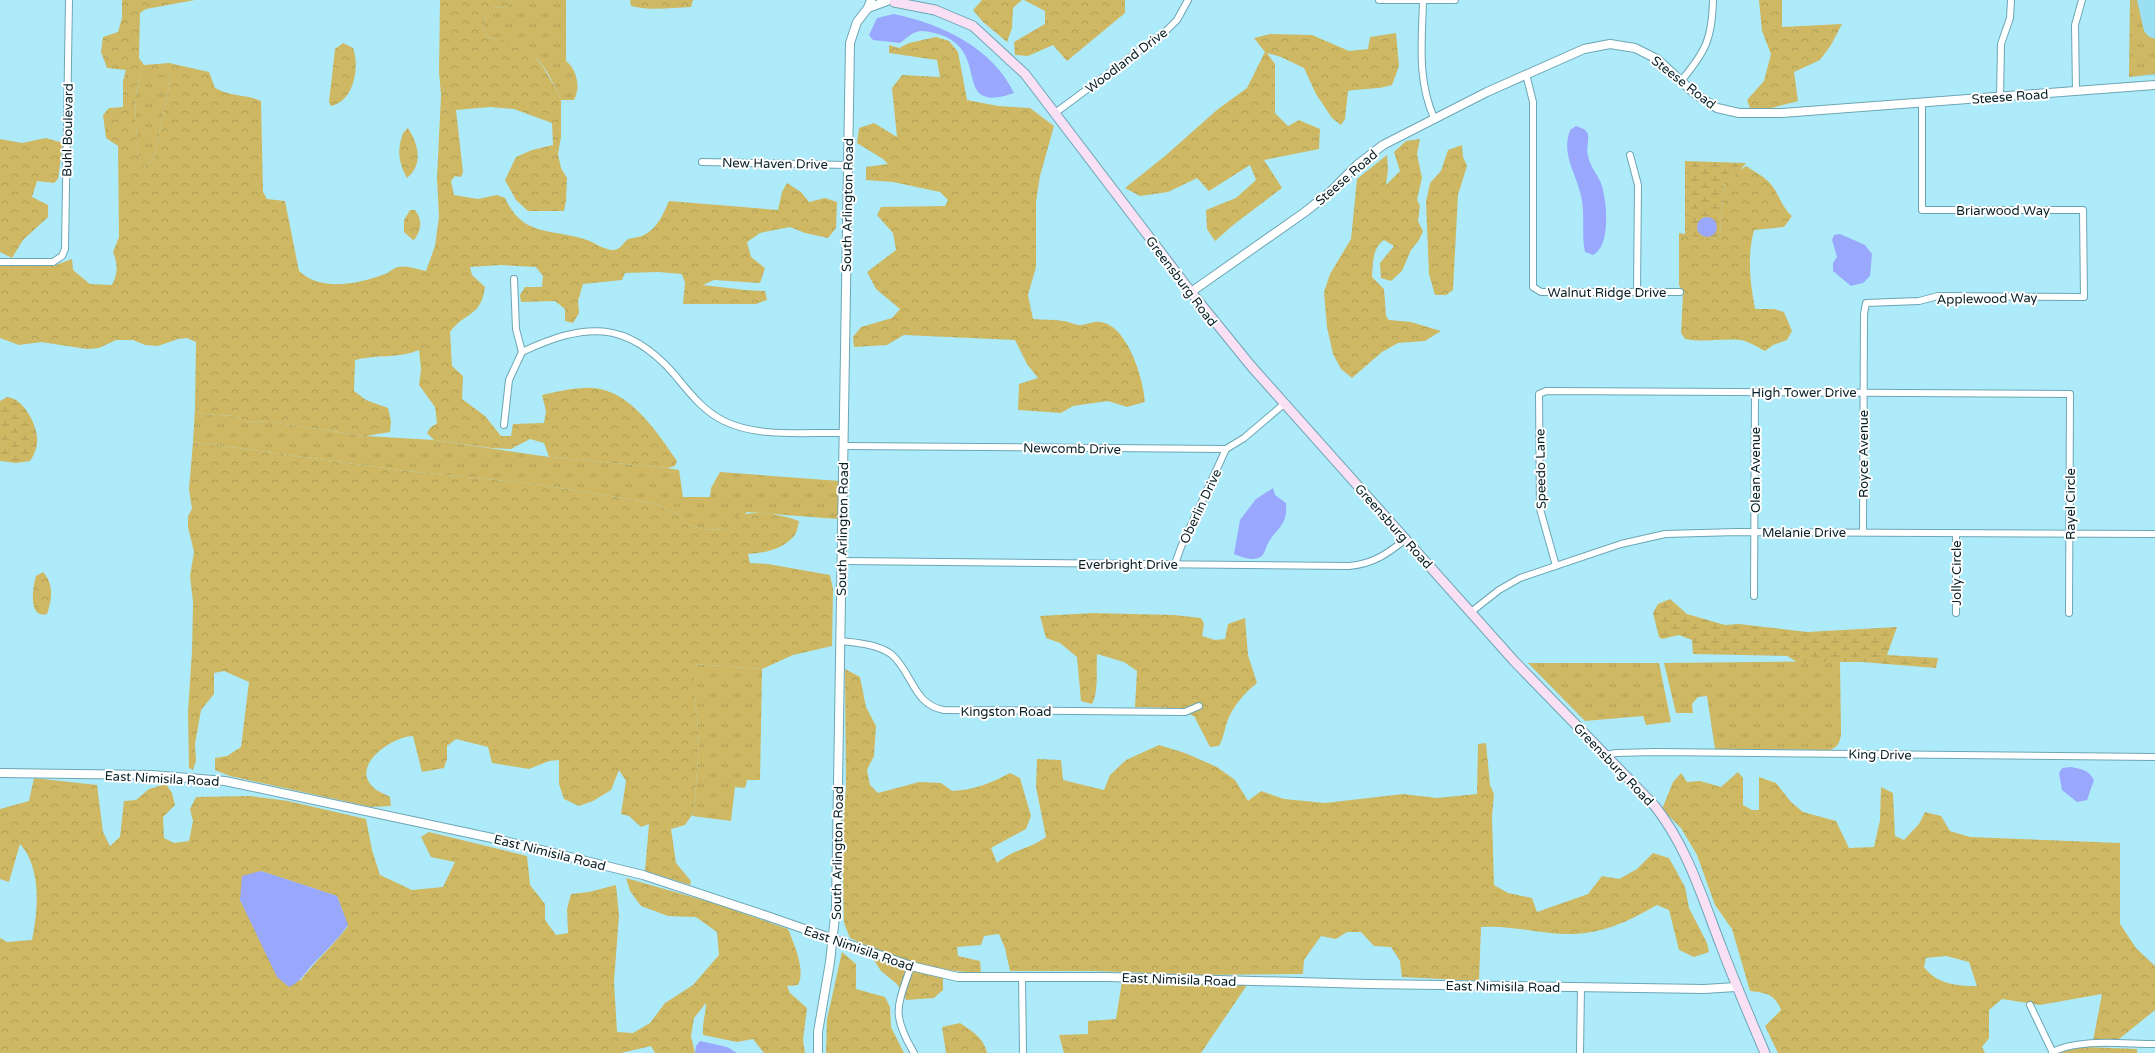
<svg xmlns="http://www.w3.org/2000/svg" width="2155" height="1053" font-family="'Varela Round',sans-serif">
<defs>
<pattern id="grass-tufts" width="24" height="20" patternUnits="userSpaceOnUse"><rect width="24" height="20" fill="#ceb863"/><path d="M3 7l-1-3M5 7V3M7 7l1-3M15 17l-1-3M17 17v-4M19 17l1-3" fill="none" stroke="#af9e56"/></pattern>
<pattern id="forest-crowns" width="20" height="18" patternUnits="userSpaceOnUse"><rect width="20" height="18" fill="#ceb863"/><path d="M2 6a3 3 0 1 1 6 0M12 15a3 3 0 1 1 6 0" fill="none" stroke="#af9e56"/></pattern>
<pattern id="wetland-marsh" width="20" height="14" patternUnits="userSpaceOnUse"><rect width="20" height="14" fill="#ceb863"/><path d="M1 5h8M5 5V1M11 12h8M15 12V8" fill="none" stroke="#af9e56"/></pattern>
</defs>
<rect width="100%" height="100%" fill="#aeebfa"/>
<path fill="#9ae0f2" d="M2130,0h25v76l-26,1z"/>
<g fill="url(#grass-tufts)">
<path d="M512,0h54v61c11,8 15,27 8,39h-13c-17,-40 -30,-55 -74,-63 -6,-12 -3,-19 4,-29l16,-1z"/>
<path d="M2130,0h7l7,31 4,5 7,3v35l-26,3z"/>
<path d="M145,75h23l2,7 -15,73 -3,6 -7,5 -5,-2c-3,-15 -8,-74 0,-85 0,-1 4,-4 5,-4z"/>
<path d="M195,408l7,6 31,2 12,5 25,1 96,14 68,4 115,17 118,11 12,2 4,27h27l1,-9 9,-16 120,9 -2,38 -91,-7 -19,18 -27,-1 -16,-6 -5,-8 -25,-11 -38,-7 -83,-13 -127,-13 -214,-29z"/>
<path d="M1840,661l1,73c-1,8 -3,13 -11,16l-115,-1 -8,-53 -9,1 -6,7 1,9h-17l-12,-50z"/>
<path d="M1528,663h131l12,59 -25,3 -3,-9 -58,5z"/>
<path d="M694,664l68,5 -2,111h-13l-2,8 -10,-1 -4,34 -39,-5 2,-4 5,-66 -2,-31 -3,-17z"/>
</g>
<g fill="url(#forest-crowns)" fill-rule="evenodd">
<path d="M122,0h73l-49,9 -6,4 -1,45 5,7 25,-2 40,9 6,16c16,9 30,6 46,13l2,91 4,7 18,2 14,70c22,21 60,13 86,3 4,-1 8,-6 13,-7 9,-2 19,2 28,4l9,-25 4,-29 -2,-39 4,-83 -2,-23 1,-72h72l-5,7 -16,1c-7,10 -10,17 -4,29l21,4 22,10 13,16 12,20 6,13v37l-3,17 3,14 6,10 -1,23 -2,10h-36l-12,-11 -11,-20 11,-23 16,-7 21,-5 -1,-22 -38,-14 -24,-2 -34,3 7,62 -2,5 -6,-1 -4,5 3,14 24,4 19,-4 8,3c18,40 47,30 82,42 8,3 18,10 26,10 7,0 9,-6 14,-10 4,-3 12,-2 17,-5 14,-7 19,-21 25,-34l109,9 4,-18 5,-9 14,9 8,10 16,-4 12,4 -1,26 -8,10 -23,-5 -15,-6 -30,6 -13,9 4,15 14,11 -5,15 -46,-3 -11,5 42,5 20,1 2,9 -11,4h-73l2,-21 -3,-9 -24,-2 -33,1 -3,7 -39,4 -5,17 1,12 -6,10 -8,-2v-12l-10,-8 -34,1 -1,-7 5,-8h17l1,-11 -7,-9 -35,-2 -31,2 2,8 13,12c-4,30 -19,24 -35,45l2,34 11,10 -1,23 23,17 16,20h10l2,-12 31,-1 2,-12 -4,-16c14,-3 28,-7 43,-7 42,-3 71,43 92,73l-2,5 -8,2 -118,-11 -5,-14 -14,-4 -19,10 -20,-1 -57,-8 -7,-7 3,-5 7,-5 -2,-16 -16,-22 2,-16 -2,-19c-21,9 -42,4 -64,10l-1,31 12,9 22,8 3,13 -1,11 -24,4 -96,-14 -25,-1 -12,-5 -31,-2 -7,-6 1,-66 -9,-4 -9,1 -20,7 -13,-1 -12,-5h-17l-17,8 -12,1 -46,-7 -22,3 -19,-7v-73l53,1 19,-7 1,11 17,14 22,1c6,-12 6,-20 1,-33l6,-15 -1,-91 -12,-8 -3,-23 6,-7 14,-1v-26l3,-11 -19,-2 -6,-16 2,-15 15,-5 4,-14zM145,75h23l2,7 -15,73 -3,6 -7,5 -5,-3c-3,-14 -8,-74 0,-84 0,-1 4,-4 5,-4z"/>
<path d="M630,0h63l-2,7c-20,1 -41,4 -60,-1z"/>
<path d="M982,0h40l-9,8 -1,20 -5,14 -24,-20 -10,-12z"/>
<path d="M1024,0h101v13l-58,48 -14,-16 -25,11 -13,-1 -1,-13 31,-18v-13z"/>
<path d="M1759,0h23v27l60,-3 -11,21 -11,15 -26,12 4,29 -30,8 -18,-1 -3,-8 17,-19 7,-27 -9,-23z"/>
<path d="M1396,33l3,33 -7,19c-16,5 -28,3 -44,6l-3,28 -4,6 -9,-7 -16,-24 -12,-26 -23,-11 -14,-4 8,11v49l13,13 11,-6 21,9 -1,20 -55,11 18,28 -50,38 -17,15 -8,-12 -1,-19 30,-12 20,-18 -6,-15 -41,26 -12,-13 -29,14 -28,4 -15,-8 40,-32 53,-47 29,-21 18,-36 -11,-14 16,-4 42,1 37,16 19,-2 2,-12z"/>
<path d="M936,37l13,4 9,11 9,48 31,6 32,2 24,18 -14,50 -4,26v65l-8,28 5,24c10,1 20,0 30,2 5,0 10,3 15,4 7,1 14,-4 21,-3 28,1 45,58 46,80l-18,5 -19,-6 -35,5 -12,7 -43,-3 1,-26 19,-6 -11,-14 -12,-24 -111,-5 -17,10 -33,2 -1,-10 8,-10 31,-9 8,-9 -24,-20 -9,-17 29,-22 -3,-17 -16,-18 4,-8 64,-1 3,-6 -8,-8 -47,-10 -27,-2v-13l22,-3 -5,-5 -26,-16 2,-15 15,-5 23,14 -5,-49 10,-13 38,2 -3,-17 -48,-7v-8l10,3 10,-5z"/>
<path d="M343,43l10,5c7,19 1,53 -22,58l-2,-4 6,-53z"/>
<path d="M408,128c10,16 16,36 -1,50 -9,-16 -10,-28 -4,-45z"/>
<path d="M46,138l17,5 -5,36 -4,4 -17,-2 -5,16 16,8v12l-25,23 -11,18 -12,-6v-113l22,4z"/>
<path d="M1420,139l-3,15 5,24 -5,22 3,6 -2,15 5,10 -4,9 -8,10 -9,21 -11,10 -10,-3 -1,-15 14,-17 -10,-6c-12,8 -11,24 -12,37l12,12 2,27 3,4 22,2 30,9 -16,10 -27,2 -16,9 -30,26 -11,-9 -8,-15 -6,-27 -3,-35 6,-18 21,-35 6,-60 30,-24 1,14 -2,16 14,-14 -6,-19 12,-11z"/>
<path d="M1462,145l1,12 4,9 -9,29 -5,95 -7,5h-11l-6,-21 -3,-72 4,-19 11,-12 7,-21z"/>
<path d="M1746,166c9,6 20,11 27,21 7,10 9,20 19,29l-8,11 -30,3c-7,27 -4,52 1,79h19l10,3 8,19 -5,9 -14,5 -8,6c-8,-4 -18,-11 -26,-11 -19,-2 -35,3 -54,-1l-4,-6 2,-40 -4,-8v-52l34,6 7,-4 4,-53z"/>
<path d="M410,210h5c8,11 6,19 0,29l-2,1 -9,-8v-12z"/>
<path d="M193,442l214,29 127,13 83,13 38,7 25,11 5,8 16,6 27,1 5,-13c21,-7 45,-4 66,4 -1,5 -2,12 -5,15 -11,13 -29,17 -46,18l2,9 18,1 62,11 3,14 -1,57 -39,9 -31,14 -68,-5v34l3,17 2,31 -5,66 -9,13 -14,4 5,34 15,18 -1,4 -45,-14 4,-47 -8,3 -12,-11 -8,-2 5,-33 -7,-11 -8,20 -18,11 -14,5 -15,-7 -5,-15v-24l-10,1 -20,8 -37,-6 -4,-16 -32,-8 -9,7v13l-3,9 -22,4 -9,-36c-19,0 -62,28 -41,50 4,5 13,8 18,11l1,9 -20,1 -141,-31 -15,-6v-12l12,-2 14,-9 8,-65 -25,-11 -10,2v21l-13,16 -6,34 1,17 -3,9 -4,-2 -1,-57 4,-60 1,-49 -3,-26 4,-24 -6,-25v-11l4,-7 -3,-20z"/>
<path d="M43,572c11,12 9,27 4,42 -20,5 -14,-28 -11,-38z"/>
<path d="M1093,613l81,2 27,3 3,6 -2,12 13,4 10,-1 3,-15 17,-6 3,37 9,28c-13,10 -26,25 -31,42 -2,8 -3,14 -7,21l-9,1 -16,-31 -24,-8 -35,-1 2,-36 -13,-9 -27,-8c-1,14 2,38 -5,50l-11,-3 -4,-44 -17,-14 -14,-5 -6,-22z"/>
<path d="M845,669l15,8 6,30 10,19 -2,30 -7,14 3,15 8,8 41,-11 22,1 11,8c22,-1 39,-8 58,-18l10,5 11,38 -5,13 -35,19 6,15c16,-14 33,-14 49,-26l-10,-50 1,-28 24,1 2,20 41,10 6,-15 16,-15 33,-15 26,8 32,14 18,13 13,21 13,-10 23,8 41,4 78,-9 34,4 40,-4 1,-50 8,-1 4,42 4,9 -2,23 2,68 14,8 24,5 5,14 51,-18 14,-18 17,3 18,-10 16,-16 16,5 16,29 4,21 18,35 2,9 -15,5 -15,-7 -10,-40 -12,-5c-30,17 -56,30 -92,29 -28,-1 -55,-9 -84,-7l-2,54 -77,-4 -2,-16 -9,-14 -17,-1 -13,-14h-14l-11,7 -15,-3 -17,24 -1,14 -101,1 -108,-4h-84l-5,-23 -6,-14 -15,2 -3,9 -24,2 1,9 22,5 1,11c-46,1 -90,-14 -131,-34l-6,-15 -2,-82 4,-53z"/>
<path d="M1738,772l5,6v27l9,5h7v-33l17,6 15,19 12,10 33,9 13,27 25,-1 6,-27 1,-33 12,6 2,43 9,4 15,-16 6,-12 16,4 9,15 20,6 150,6v81l16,24 19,18v44l-36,29 -26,2 9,-47 -62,11 -38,-6 -13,11v28l-7,9 3,6h-207l-13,-27 16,-16c-6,-16 -15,-17 -31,-19l-18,-62 -17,-24 -18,-50 -16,-27 -19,-19 11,-27 8,-9 6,9 13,-1 21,6zM1946,956l23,6 8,24c-21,0 -40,-2 -53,-19l2,-9z"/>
<path d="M34,778l63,7 6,47 7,14 10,-9 4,-36 12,-1 13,-11 17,-5 6,9 3,12 -12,12 1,21 10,5 15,-2 4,-20 -3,-12 6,-12 54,-1 38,5 78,18 6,31 8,25 32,15 31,-3 12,-25 -24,-5 -10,-20 8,-5 98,24 3,29 15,19v16l11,15 12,-2 -1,-24 4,-15 18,-2 27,-7 3,30 -5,67 3,50 16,1 17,-10 15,-20 28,-18 26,-30 -2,-23 -21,-15 -28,-1 -27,-10 -11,-15 -4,-13 91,26 71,25c6,15 18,41 10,56l-11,1 3,7 17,15 -4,32 2,13h-41l-11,-14 -16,3 -34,-7c-1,-13 3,-21 3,-32l-12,15 -3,18 4,17h-40l-4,-7 -30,7h-621v-115l7,4 25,-2c6,-29 10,-72 -12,-96l-11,38 -9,-3v-70l29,-8zM261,871l76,25 11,30c-15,20 -33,35 -48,55l-43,-48 -17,-33z"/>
<path d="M842,952l14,12v25l29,8 5,10 1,20 13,26h-78l1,-34z"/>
<path d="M872,957l71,20v13l-9,8 -28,2 -9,-16 -16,-13z"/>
<path d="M1122,981l125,4 -46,68h-137l-5,-18 29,-1v-13l28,-2z"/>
<path d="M960,1023c12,8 24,15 27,30h-41l-4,-26z"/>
<path d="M2086,1047l51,2v4h-77l8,-4z"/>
</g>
<g fill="url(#wetland-marsh)">
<path d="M1685,161l61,2 -8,10 -14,9 -4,53 -7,4 -28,-4z"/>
<path d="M7,397c16,1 29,26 30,40 1,8 -2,17 -7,24l-14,2 -16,-2v-60z"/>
<path d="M1670,599l17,15 38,11 14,-1 68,8 90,-5 -10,28 51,3 -2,10 -74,-6h-65l-10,-6 -94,-2 -1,-14 -13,-5 -17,4 -3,-2 -6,-24 5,-9z"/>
</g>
<g fill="#99a7fc">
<path d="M894,14c47,10 98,33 120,79 -9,3 -22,7 -30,3 -20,-8 -3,-49 -46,-62 -21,-6 -23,-3 -38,9l-27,-3 -4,-5 8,-17z"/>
<path d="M1576,126c5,2 11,3 12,9 1,6 -2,14 0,21 2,11 11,20 14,30 5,17 9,60 -9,69l-8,-3 -1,-6c-2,-16 1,-34 -3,-50 -5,-24 -20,-41 -11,-66z"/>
<circle cx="1707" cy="227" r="10"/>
<path d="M1840,234l25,11 7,9 -2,22 -7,7 -12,3 -18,-15v-8l4,-6 -5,-17 2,-5z"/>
<path d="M1273,488l2,7 11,8c2,22 -8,24 -18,40 -3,6 -3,13 -10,15 -8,3 -18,-2 -24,-4l6,-34 16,-21z"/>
<path d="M2071,767c10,2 18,3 23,13l-7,20 -10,2 -15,-12 -3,-17 3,-5z"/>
<path d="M261,871l76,25 11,29c-11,16 -24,27 -37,41 -8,9 -10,15 -22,21l-12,-10 -37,-77 2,-24z"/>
<path d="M700,1041l27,6 10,6h-42l1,-7z"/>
</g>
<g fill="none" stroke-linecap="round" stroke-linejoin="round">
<defs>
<g id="minor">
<path d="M1379,0h76"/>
<path d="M1423,0c-1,42 -6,79 11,118"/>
<path d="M1526,74l7,28v185l8,5h139"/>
<path d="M1681,81c25,-30 31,-42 32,-81"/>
<path d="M2076,91l-1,-66 7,-25"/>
<path d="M2000,97l1,-53 9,-26 1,-18"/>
<path d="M1055,113l111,-82 11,-11 11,-20"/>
<path d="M1630,155l8,30 -1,107"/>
<path d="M702,162l146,3"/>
<path d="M0,262h53l9,-6 3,-7 4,-249"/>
<path d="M514,279l2,50 6,23"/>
<path d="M522,352c62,-29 104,-33 152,22 15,18 29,37 50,47 34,17 83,11 120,12"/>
<path d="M504,425l5,-45 13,-28"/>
<path d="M844,446l382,3 18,-11 40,-34"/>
<path d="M1863,532l1,-218 2,-11 53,-2 19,-5 146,1 -1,-87h-161v-108"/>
<path d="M842,561l507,5c24,-2 38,-12 57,-27"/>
<path d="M1175,564l6,-17 45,-98"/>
<path d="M1556,566l-16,-57 -1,-115 7,-3 524,3 -1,219"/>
<path d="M1754,596l1,-204"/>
<path d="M1471,612l28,-22 21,-12 101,-34 44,-10 72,-2 418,2"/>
<path d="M1956,613v-80"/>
<path d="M841,641c16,2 36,3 50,13 21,17 22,51 53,56l241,2 14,-6"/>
<path d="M1606,755l10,-2 39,-1 500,5"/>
<path d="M911,966c-14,41 -20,48 3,87"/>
<path d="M1022,977l1,76"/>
<path d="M2030,1005l23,48"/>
<path d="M2052,1052c30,-14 70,-8 103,-8"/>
<path d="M1580,1053l1,-66"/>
</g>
<g id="tertiary">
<path d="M868,8l19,-7"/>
<path d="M1191,292l114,-80 24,-19 28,-28 26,-20 104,-53 97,-43 26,-5 25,4 22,11 37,34 23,15 22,5h43l373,-28"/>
<path d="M0,773l152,2 73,6 267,57 151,37 124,41 144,50 47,11h149l262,7 335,5 32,-2"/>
<path d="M818,1053v-21l12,-70 6,-55 14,-864 7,-21 11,-14 3,-8"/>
</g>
<path id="secondary" d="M894,2l41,8 38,16 52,48 166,218 60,74 264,296 139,143c33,41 48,92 67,141 14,37 29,72 44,107"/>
</defs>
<use href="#minor" stroke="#6ca6b5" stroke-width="8"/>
<use href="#tertiary" stroke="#6ca6b5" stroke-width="10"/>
<use href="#secondary" stroke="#6ca6b5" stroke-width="11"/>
<use href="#minor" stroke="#fff" stroke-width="6"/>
<use href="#tertiary" stroke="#fff" stroke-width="8"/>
<use href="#secondary" stroke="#fae0f4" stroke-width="9"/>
</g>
<g text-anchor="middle" stroke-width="4" stroke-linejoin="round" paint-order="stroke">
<g font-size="13" fill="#082127" stroke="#fff">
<text transform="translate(1126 60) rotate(-37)" y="5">Woodland Drive</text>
<text transform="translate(1684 82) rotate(38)" y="5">Steese Road</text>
<text transform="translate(2010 96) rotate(-4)" y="5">Steese Road</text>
<text transform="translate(67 130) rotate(-89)" y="5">Buhl Boulevard</text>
<text transform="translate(775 163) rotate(1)" y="5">New Haven Drive</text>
<text transform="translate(1346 177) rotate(-41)" y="5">Steese Road</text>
<text transform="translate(847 205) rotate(-89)" y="5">South Arlington Road</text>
<text x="2003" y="215">Briarwood Way</text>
<text transform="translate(1182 281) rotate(53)" y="5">Greensburg Road</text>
<text x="1607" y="297">Walnut Ridge Drive</text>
<text transform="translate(1987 298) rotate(-1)" y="5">Applewood Way</text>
<text x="1804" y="397">High Tower Drive</text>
<text transform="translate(1072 448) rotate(1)" y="5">Newcomb Drive</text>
<text transform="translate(1863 454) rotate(-90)" y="5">Royce Avenue</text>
<text transform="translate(1540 469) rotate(-91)" y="5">Speedo Lane</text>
<text transform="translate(1755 470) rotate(-90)" y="5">Olean Avenue</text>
<text transform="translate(2070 504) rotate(-90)" y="5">Rayel Circle</text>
<text transform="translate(1200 506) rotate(-65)" y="5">Oberlin Drive</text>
<text transform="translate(1394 526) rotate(48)" y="5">Greensburg Road</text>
<text transform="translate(842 529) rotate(-89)" y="5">South Arlington Road</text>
<text x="1804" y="537">Melanie Drive</text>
<text x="1128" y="569">Everbright Drive</text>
<text transform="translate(1956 573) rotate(-90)" y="5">Jolly Circle</text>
<text x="1006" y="716">Kingston Road</text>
<text transform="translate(1880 754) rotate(1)" y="5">King Drive</text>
<text transform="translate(1614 764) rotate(46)" y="5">Greensburg Road</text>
<text transform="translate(162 778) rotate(3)" y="5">East Nimisila Road</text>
<text transform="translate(550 852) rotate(14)" y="5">East Nimisila Road</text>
<text transform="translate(837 853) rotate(-89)" y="5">South Arlington Road</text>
<text transform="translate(859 948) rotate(19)" y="5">East Nimisila Road</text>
<text transform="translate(1179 979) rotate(2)" y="5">East Nimisila Road</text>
<text transform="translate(1503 986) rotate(1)" y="5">East Nimisila Road</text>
</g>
</g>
</svg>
